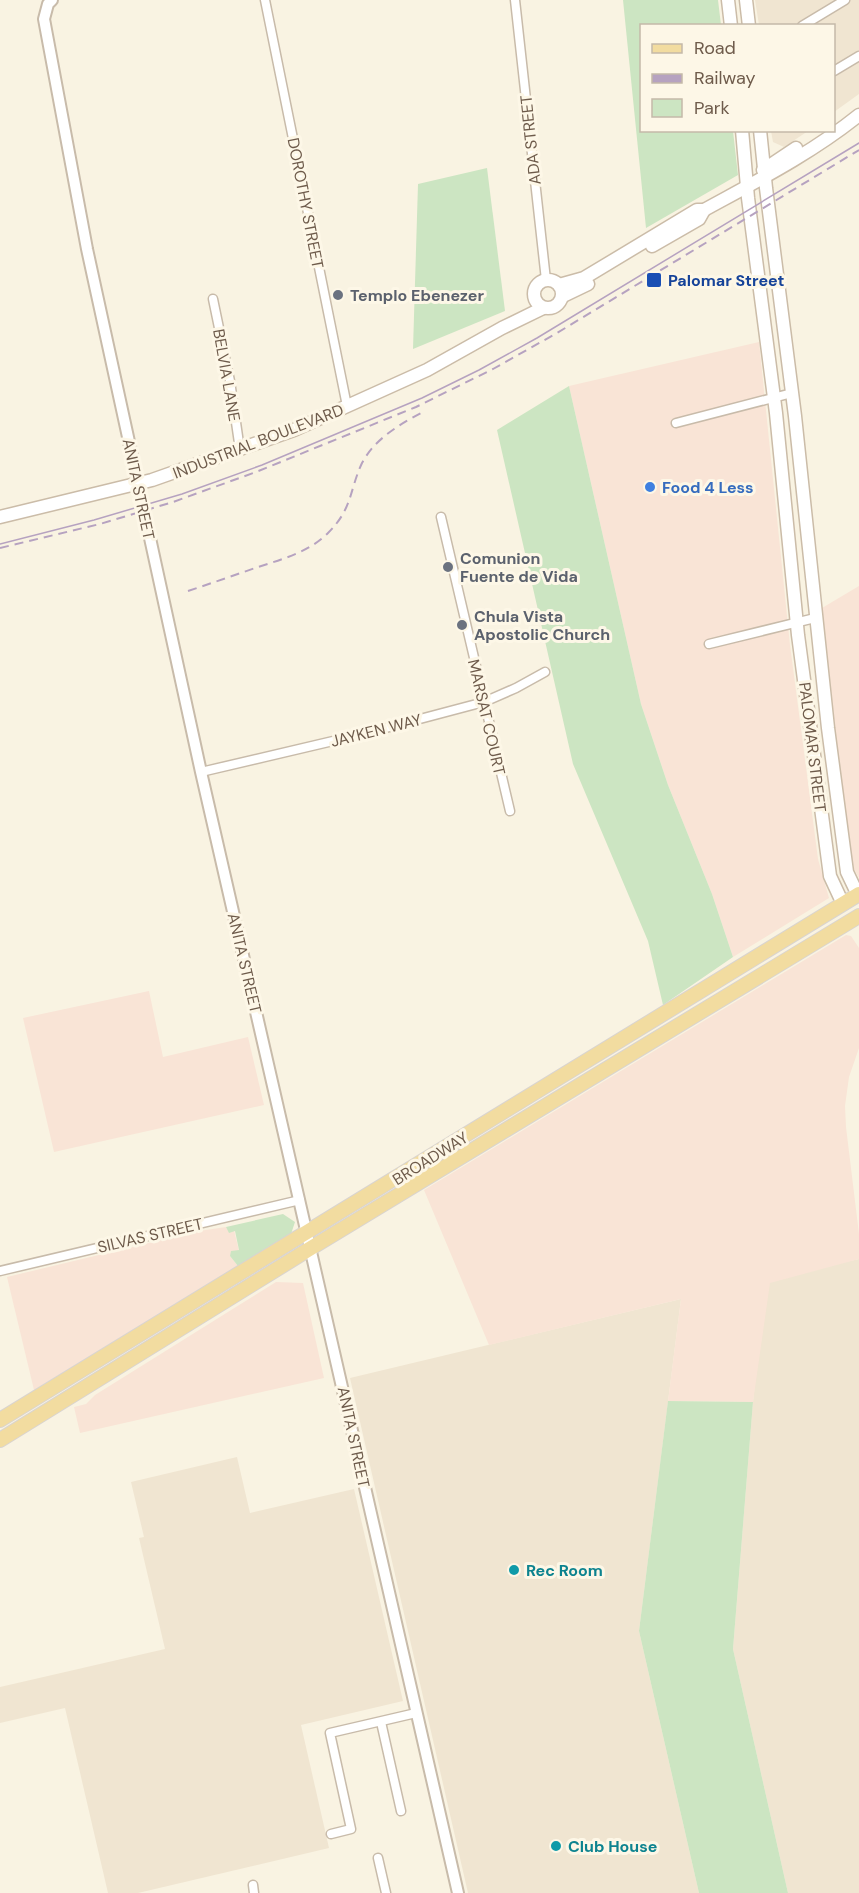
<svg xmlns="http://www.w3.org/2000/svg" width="859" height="1893" font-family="'DM Sans',sans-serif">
<rect width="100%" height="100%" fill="#f9f3e2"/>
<g fill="#f0e5d1">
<path d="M755,0h104v94l-25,18v-86l-75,-1z"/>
<path d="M771,131v-1l37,1 -24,16 -11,-5z"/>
<path d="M859,1259v634h-71l-55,-244 20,-247 13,-123z"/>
<path d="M681,1299l-42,332 60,262h-231l-118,-515z"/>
<path d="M237,1457l13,56 104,-24 49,212 -102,24 28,123 -191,45h-30l-43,-185 -65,15v-36l165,-38 -26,-111 5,-1 -13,-55z"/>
</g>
<g fill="#f9e4d6">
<path d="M759,342l31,303 28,214 11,39 -96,59 -21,-63 -44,-109 -27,-81 -72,-318z"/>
<path d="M859,586v292l-5,-9 -9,-47 -23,-214z"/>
<path d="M846,935l5,1 8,12v100l-10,29 -4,29 1,21 13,107v25l-89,24 -17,119 -85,-1 13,-102 -192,46 -65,-155z"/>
<path d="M149,991l14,66 85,-20 16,68 -210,47 -31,-134z"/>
<path d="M226,1227l3,5 5,-2 5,21 -9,5 8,10 -204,124 -27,-113 192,-46z"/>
<path d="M276,1282l27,1 21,95 -244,55 -6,-26 12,-3 9,-9z"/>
</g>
<g fill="#cce5c2">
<path d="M623,0h95l3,25 -79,1v104l91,1 5,44 -92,53z"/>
<path d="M487,168l18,143 -92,38 5,-165z"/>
<path d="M569,386l72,318 27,81 44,109 21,63 -70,48 -15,-64 -75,-177 -76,-334z"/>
<path d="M283,1214l12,8 -4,12 -53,32 -8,-10 1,-5 8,-1 -4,-19 -6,2 -3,-6z"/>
<path d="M668,1401l85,1 -20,247 55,244h-89l-60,-262z"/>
</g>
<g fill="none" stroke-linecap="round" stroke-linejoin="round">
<defs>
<g id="minor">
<path d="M265,0l82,406"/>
<path d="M515,0l31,280"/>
<path d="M802,26l43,-26"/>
<path d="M834,71l25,-15"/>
<path d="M213,299l17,82 10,69"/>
<path d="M676,423l116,-30"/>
<path d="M441,517l69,294"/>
<path d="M709,644l106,-26"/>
<path d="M201,772l166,-39 117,-31 32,-14 29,-16"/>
<path d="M0,1271l300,-71"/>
<path d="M381,1722l20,89"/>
<path d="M331,1834l20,-5 -21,-96 86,-20"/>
<path d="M378,1858l8,35"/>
<path d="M253,1885l1,8"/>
</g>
<path id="tertiary" d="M52,0l-4,4 -4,15 43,230 114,523 257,1121"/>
<g id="secondary">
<path d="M728,0l3,26"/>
<path d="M746,0l3,26"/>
<path d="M742,130l6,68 28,215 22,222 13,97 19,144 13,28"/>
<path d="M760,130l6,58 29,228 33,312 19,144 11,23"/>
<path d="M763,170l33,-22"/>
<path d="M652,246l47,-27 5,-9"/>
<circle cx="548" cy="294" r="14"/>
<path d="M559,285l25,-7 113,-68h7c53,-29 108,-57 155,-95"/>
<path d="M563,296l25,-12"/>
<path d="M0,517l152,-37 142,-50 133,-60 75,-42 41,-20"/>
</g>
<g id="primary">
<path d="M0,1420l859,-526"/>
<path d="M0,1440l311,-192 548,-332"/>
</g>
</defs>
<use href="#minor" stroke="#c8bbaa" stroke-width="11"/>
<use href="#tertiary" stroke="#c8bbaa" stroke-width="14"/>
<use href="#secondary" stroke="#cbbca8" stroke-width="15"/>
<use href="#primary" stroke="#d9d4d0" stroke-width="16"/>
<use href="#minor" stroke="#fff" stroke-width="8"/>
<use href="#tertiary" stroke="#fff" stroke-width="10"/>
<use href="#secondary" stroke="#fff" stroke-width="12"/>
<use href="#primary" stroke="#f2dca0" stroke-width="14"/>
<path stroke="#b6a2c0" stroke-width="1.5" d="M0,544l94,-24 88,-26 80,-29 160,-67 57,-28 58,-32 322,-195"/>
<g stroke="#b6a2c0" stroke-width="2" stroke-dasharray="9 6" stroke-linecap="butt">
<path d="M0,548l100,-24 73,-22 83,-30 160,-65 77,-38 64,-36 302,-183"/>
<path d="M188,591c24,-8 47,-16 70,-24 25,-8 51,-15 70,-34 25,-25 21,-42 34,-70 13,-25 40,-40 63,-52"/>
</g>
</g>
<rect fill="#1a4fb4" stroke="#fdf7e7" stroke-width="2" x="646" y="272" width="16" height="16" rx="3"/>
<g fill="#6b7280" stroke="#fdf7e7" stroke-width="2">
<circle cx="338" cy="295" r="6"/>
<circle cx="448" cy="567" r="6"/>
<circle cx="462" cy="625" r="6"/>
</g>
<circle fill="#3f7fe0" stroke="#fdf7e7" stroke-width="2" cx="650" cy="487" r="6"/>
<g fill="#0f9aa8" stroke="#fdf7e7" stroke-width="2">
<circle cx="514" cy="1570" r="6"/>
<circle cx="556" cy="1846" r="6"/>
</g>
<g text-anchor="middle" stroke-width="6" stroke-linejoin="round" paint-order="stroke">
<g font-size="16" fill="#6e5b4b" stroke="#fdf7e7">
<text transform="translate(530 140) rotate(-96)" y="6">ADA STREET</text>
<text transform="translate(306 203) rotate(79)" y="6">DOROTHY STREET</text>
<text transform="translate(227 375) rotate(80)" y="6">BELVIA LANE</text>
<text transform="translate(258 441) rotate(-21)" y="6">INDUSTRIAL BOULEVARD</text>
<text transform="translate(139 489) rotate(78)" y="6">ANITA STREET</text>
<text transform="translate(487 717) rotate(77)" y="6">MARSAT COURT</text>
<text transform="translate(376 730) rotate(-14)" y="6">JAYKEN WAY</text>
<text transform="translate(813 747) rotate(83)" y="6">PALOMAR STREET</text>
<text transform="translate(245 963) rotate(77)" y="6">ANITA STREET</text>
<text transform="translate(430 1158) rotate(-32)" y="6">BROADWAY</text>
<text transform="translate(150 1235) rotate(-13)" y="6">SILVAS STREET</text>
<text transform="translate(354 1437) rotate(78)" y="6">ANITA STREET</text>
</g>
<g font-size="16" font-weight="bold" fill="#164399" stroke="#fdf7e7" text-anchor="start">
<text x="668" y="286">Palomar Street</text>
</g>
<g font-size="16" font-weight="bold" fill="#5b616d" stroke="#fdf7e7" text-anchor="start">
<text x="350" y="301">Templo Ebenezer</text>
<text x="460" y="564">Comunion<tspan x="460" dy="18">Fuente de Vida</tspan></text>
<text x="474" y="622">Chula Vista<tspan x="474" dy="18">Apostolic Church</tspan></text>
</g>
<g font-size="16" font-weight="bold" fill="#366cbe" stroke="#fdf7e7" text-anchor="start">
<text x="662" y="493">Food 4 Less</text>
</g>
<g font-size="16" font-weight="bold" fill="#0d838f" stroke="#fdf7e7" text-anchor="start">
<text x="526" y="1576">Rec Room</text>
<text x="568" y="1852">Club House</text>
</g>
</g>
<rect x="640" y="24" width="195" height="108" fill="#fdf7e7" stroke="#c4b9a9" stroke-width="1.5"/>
<rect x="652" y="44" width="30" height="9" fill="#f2dca0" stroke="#c4b9a9" stroke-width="1.5"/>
<text x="694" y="54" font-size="18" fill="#6e5b4b">Road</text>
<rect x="652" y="74" width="30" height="9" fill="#b6a2c0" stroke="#c4b9a9" stroke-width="1.5"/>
<text x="694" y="84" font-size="18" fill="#6e5b4b">Railway</text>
<rect x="652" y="99" width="30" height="18" fill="#cce5c2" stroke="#c4b9a9" stroke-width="1.5"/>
<text x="694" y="114" font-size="18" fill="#6e5b4b">Park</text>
</svg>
